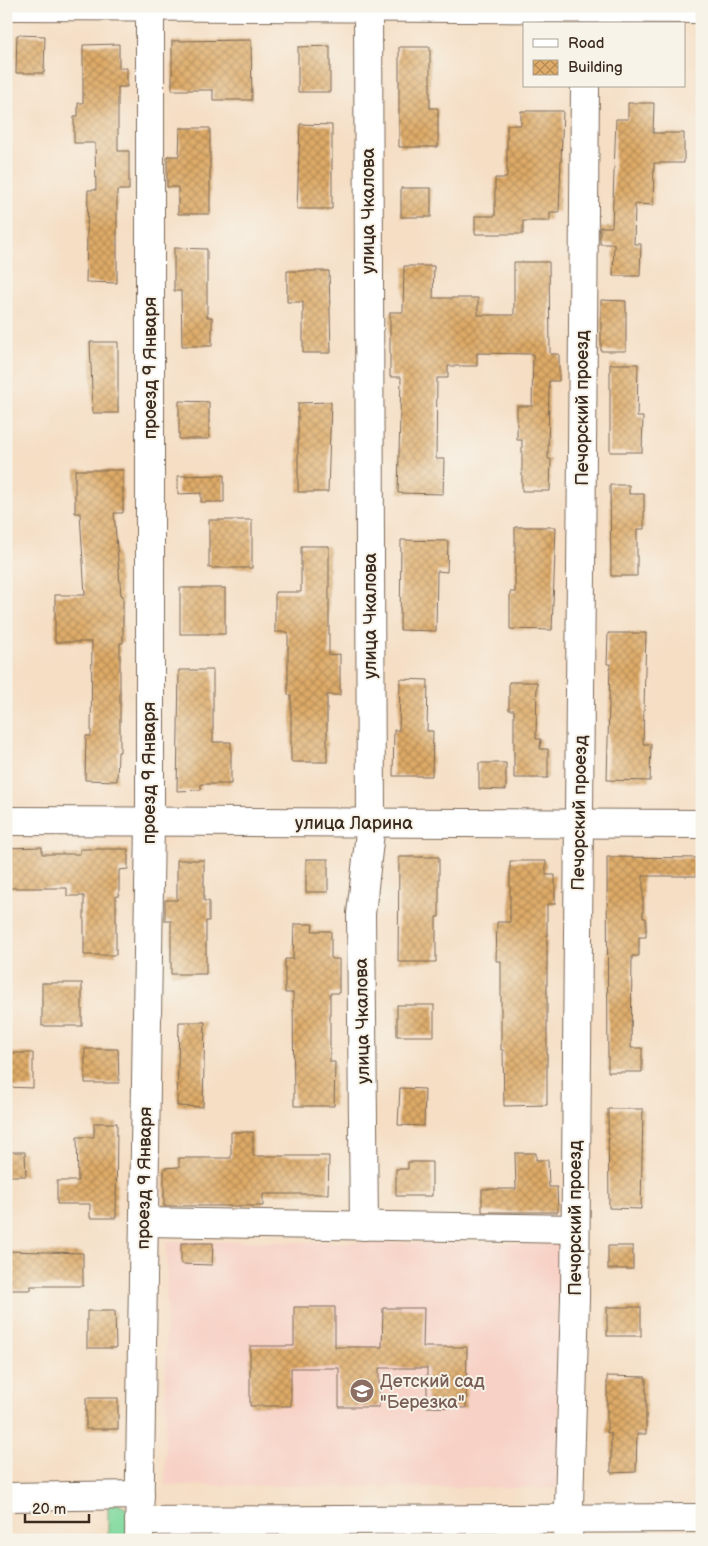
<svg xmlns="http://www.w3.org/2000/svg" width="708" height="1546" font-family="'Balsamiq Sans',sans-serif">
<defs>
<pattern id="building-cross-hatch" width="8" height="8" patternUnits="userSpaceOnUse" patternTransform="scale(1.25)"><rect width="8" height="8" fill="#deab68"/><path d="M0 0l8 8M0 8l8-8" fill="none" stroke="#b58b55"/></pattern>
</defs>
<rect width="100%" height="100%" fill="#f7f3e8"/>
<filter id="ink" filterUnits="userSpaceOnUse"><feTurbulence type="fractalNoise" baseFrequency=".02" numOctaves="2"/><feDisplacementMap in="SourceGraphic" scale="10" xChannelSelector="R" yChannelSelector="G"/><feConvolveMatrix kernelMatrix="1 2 1 2 8 2 1 2 1" color-interpolation-filters="sRGB"/></filter>
<filter id="wash" filterUnits="userSpaceOnUse"><feTurbulence type="fractalNoise" baseFrequency=".0096" numOctaves="4" result="noise"/><feDisplacementMap in="SourceGraphic" scale="20" xChannelSelector="R" yChannelSelector="G"/><feGaussianBlur stdDeviation="1.12" result="paint"/><feColorMatrix in="noise" values="0 0 0 0 0 0 0 0 0 0 0 0 0 0 0 0 0 1.4 0 .05"/><feComposite in="paint" operator="in"/></filter>
<g filter="url(#wash)">
<rect width="100%" height="100%" fill="#f5dec4"/>
<path fill="#f7d1c6" d="M167,1241l393,3 -2,244 -393,-3z"/>
<path fill="#80d99e" stroke="#5e825e" d="M108,1504h10l11,6 1,30h-22z"/>
<g id="blocks">
<g fill="url(#building-cross-hatch)">
<path d="M17,35l28,1 -1,37h-28z"/>
<path d="M251,40l1,60h-39v-10h-41v-49z"/>
<path d="M119,44v24h8v19h-9v64h11v39h-12v93l-31,-1 2,-92h8l-1,-47h-21v-27h4v-13h5v-58z"/>
<path d="M330,46v46h-32v-45z"/>
<path d="M399,47h31v61h8v39h-39z"/>
<path d="M628,103h26l-1,30h31v30h-30l-1,42 -18,-1 -1,40h7l-1,32h-27l1,-32h-14v-17h12l4,-108h12z"/>
<path d="M521,111h42l-4,101h-9v9h-27v13h-48v-18h20v-38h12v-53h14z"/>
<path d="M300,124l32,1v84h-35z"/>
<path d="M180,128h30v86h-32v-27h-11v-31h12z"/>
<rect x="401" y="188" width="30" height="29"/>
<path d="M174,248l33,1v68h5v29h-30l-1,-55h-7z"/>
<path d="M514,262h35l1,92h9v27h-10l-1,78h3l-1,32h-28v-51h-5v-34h15l1,-52 -56,-1v13h-29v12h-11l-1,81h8l-1,35 -45,-1 3,-116h-11v-65h13l1,-46h30l-1,32h45v17h36z"/>
<path d="M287,271h42l2,82h-28v-51h-16z"/>
<path d="M601,300l25,1v50h-25z"/>
<path d="M90,342h28v71h-25z"/>
<path d="M610,364h28l-1,53h6l-1,35h-32z"/>
<path d="M179,401l30,1v37h-30z"/>
<path d="M331,402l-3,90h-30v-89z"/>
<path d="M75,470h48v43h-9l7,82 2,1v47h-3v109h-2l-1,29 -32,-1 1,-44h5l1,-94h-37v-47h30l-5,-82h-5z"/>
<path d="M224,475v27h-23v-9l-23,1v-18z"/>
<path d="M610,485h19v9h15v35h-7v47h-26z"/>
<rect x="209" y="520" width="43" height="48"/>
<path d="M515,527h41l-4,103 -42,-1v-37h5z"/>
<path d="M401,540l47,1 -1,31 -10,-1 -1,60 -36,-1z"/>
<path d="M301,546h28v109l11,-1v41h-13v67h-36v-67h-3v-63h-13v-40h26z"/>
<rect x="180" y="588" width="45" height="46"/>
<path d="M608,633h38l-3,111h8l-1,37 -43,-1 3,-116h-3z"/>
<path d="M179,670h34v72h18v42h-30v6l-24,1z"/>
<path d="M400,679l28,1 -1,51h6l-1,45h-39l1,-46h5z"/>
<path d="M509,682h28l-1,57h5l-1,10h8v29h-34v-68h-5z"/>
<path d="M479,763h27v27l-27,-1z"/>
<path d="M42,847v7h38v-5h48v20l-9,1v26h-3v59h-32v-59h-17v-8h-61v-40z"/>
<path d="M399,857h40v60h-3v45h-38z"/>
<path d="M607,857l95,1v18h-59v42h3v19h-7v19h-7l-1,92h11v24h-34z"/>
<rect x="306" y="859" width="22" height="33"/>
<path d="M177,860h27v41h5v20h-3v53h-35v-53h-6v-21h12z"/>
<path d="M510,861h36v14h9v29h-8v201l-43,1 -1,-56h-2v-89h-5l1,-39h13z"/>
<path d="M294,924h19l-1,7h19v28h8v34h-9v69h5l-1,44h-40l-1,-113h-8v-34h8z"/>
<rect x="42" y="983" width="40" height="43"/>
<rect x="397" y="1005" width="37" height="31"/>
<path d="M179,1022h26l-2,85 -26,-1z"/>
<path d="M85,1049h33l1,34h-34z"/>
<path d="M6,1053h27v35l-27,-1z"/>
<path d="M400,1088l25,1 -1,37 -26,-1z"/>
<path d="M608,1109h35l-2,100 -32,-1z"/>
<path d="M94,1123h23l-1,95h-26v-14h-33v-23h21l-1,-44h17z"/>
<path d="M231,1132h22v24h76l-1,38h-65v12h-99v-38l15,-1v-9h52z"/>
<path d="M6,1152h19l1,24h-20z"/>
<path d="M515,1153h21v7h12l1,27h8l1,25h-76v-23h34z"/>
<path d="M408,1162h24v34h-36v-27h12z"/>
<path d="M181,1243h32l-1,22 -31,-1z"/>
<rect x="608" y="1246" width="25" height="23"/>
<path d="M6,1251l77,2v33h-52v4h-25z"/>
<path d="M294,1307h41v40h47l1,-39h41l-1,39h44l-1,61 -39,-1v-39h-48v39h-40v-39h-48v38h-41v-60h44z"/>
<rect x="607" y="1307" width="34" height="29"/>
<path d="M87,1311h28l1,37h-29z"/>
<path d="M607,1376l39,1v57h-9l-1,38 -25,1v-40h-4z"/>
<rect x="86" y="1398" width="32" height="31"/>
</g>
</g>
</g>
<g filter="url(#ink)">
<use href="#blocks" fill-opacity="0" stroke="#7c6958" stroke-width="1"/>
<g fill="none" stroke-linecap="round" stroke-linejoin="round">
<defs>
<g id="minor">
<path d="M11,6l691,3"/>
<path d="M6,821l696,3"/>
<path d="M144,1222l431,7"/>
<path d="M364,1226l-3,-312 10,-91 -3,-817"/>
<path d="M6,1497l134,-2"/>
<path d="M139,1521l563,-3"/>
<path d="M139,1540l11,-718v-816"/>
<path d="M568,1540l7,-242 10,-1212"/>
</g>
</defs>
<use href="#minor" stroke="#7c6958" stroke-width="30"/>
<use href="#minor" stroke="#fff" stroke-width="28"/>
</g>
</g>
<defs>
<symbol id="school-disc" viewBox="-11 -11 22 22"><circle r="9.5" fill="#8d6e63" stroke="#f7f3e8"/><path d="M0-5L7-2L0 1L-7-2ZM-4 1L0 2.5L4 1V4Q0 6-4 4Z" fill="#fff"/></symbol>
</defs>
<g fill-rule="evenodd">
<use href="#school-disc" x="348" y="1377" width="28" height="28"/>
</g>
<g text-anchor="middle" stroke-width="4" stroke-linejoin="round" paint-order="stroke">
<g font-size="18" fill="#3b2a1e" stroke="#f7f3e8">
<text transform="translate(368 211) rotate(-90)" y="6">улица Чкалова</text>
<text transform="translate(150 368) rotate(-90)" y="6">проезд 9 Января</text>
<text transform="translate(582 408) rotate(-90)" y="6">Печорский проезд</text>
<text transform="translate(370 616) rotate(-90)" y="6">улица Чкалова</text>
<text transform="translate(149 773) rotate(-90)" y="6">проезд 9 Января</text>
<text transform="translate(579 813) rotate(-89)" y="6">Печорский проезд</text>
<text x="354" y="829">улица Ларина</text>
<text transform="translate(362 1021) rotate(-91)" y="6">улица Чкалова</text>
<text transform="translate(144 1178) rotate(-89)" y="6">проезд 9 Января</text>
<text transform="translate(575 1218) rotate(-90)" y="6">Печорский проезд</text>
</g>
<g font-size="18" fill="#785e54" stroke="#f7f3e8" text-anchor="start">
<text x="380" y="1387">Детский сад<tspan x="380" dy="21">"Березка"</tspan></text>
</g>
</g>
<rect width="708" height="1546" fill="none" stroke="#f7f3e8" stroke-width="25"/>
<rect x="523" y="22" width="162" height="65" fill="#f7f3e8" stroke="#aca397"/>
<rect x="533" y="39" width="25" height="8" fill="#ffffff" stroke="#aca397"/>
<text x="568" y="48" font-size="15" fill="#3b2a1e">Road</text>
<rect x="533" y="60" width="25" height="15" fill="url(#building-cross-hatch)" stroke="#aca397"/>
<text x="568" y="72" font-size="15" fill="#3b2a1e">Building</text>
<path d="M25 1514v8h64v-8" fill="none" stroke="#3b2a1e" stroke-width="2.5"/>
<text x="32" y="1514" font-size="15" fill="#3b2a1e" stroke="#f7f3e8" stroke-width="4" paint-order="stroke">20 m</text>
</svg>
